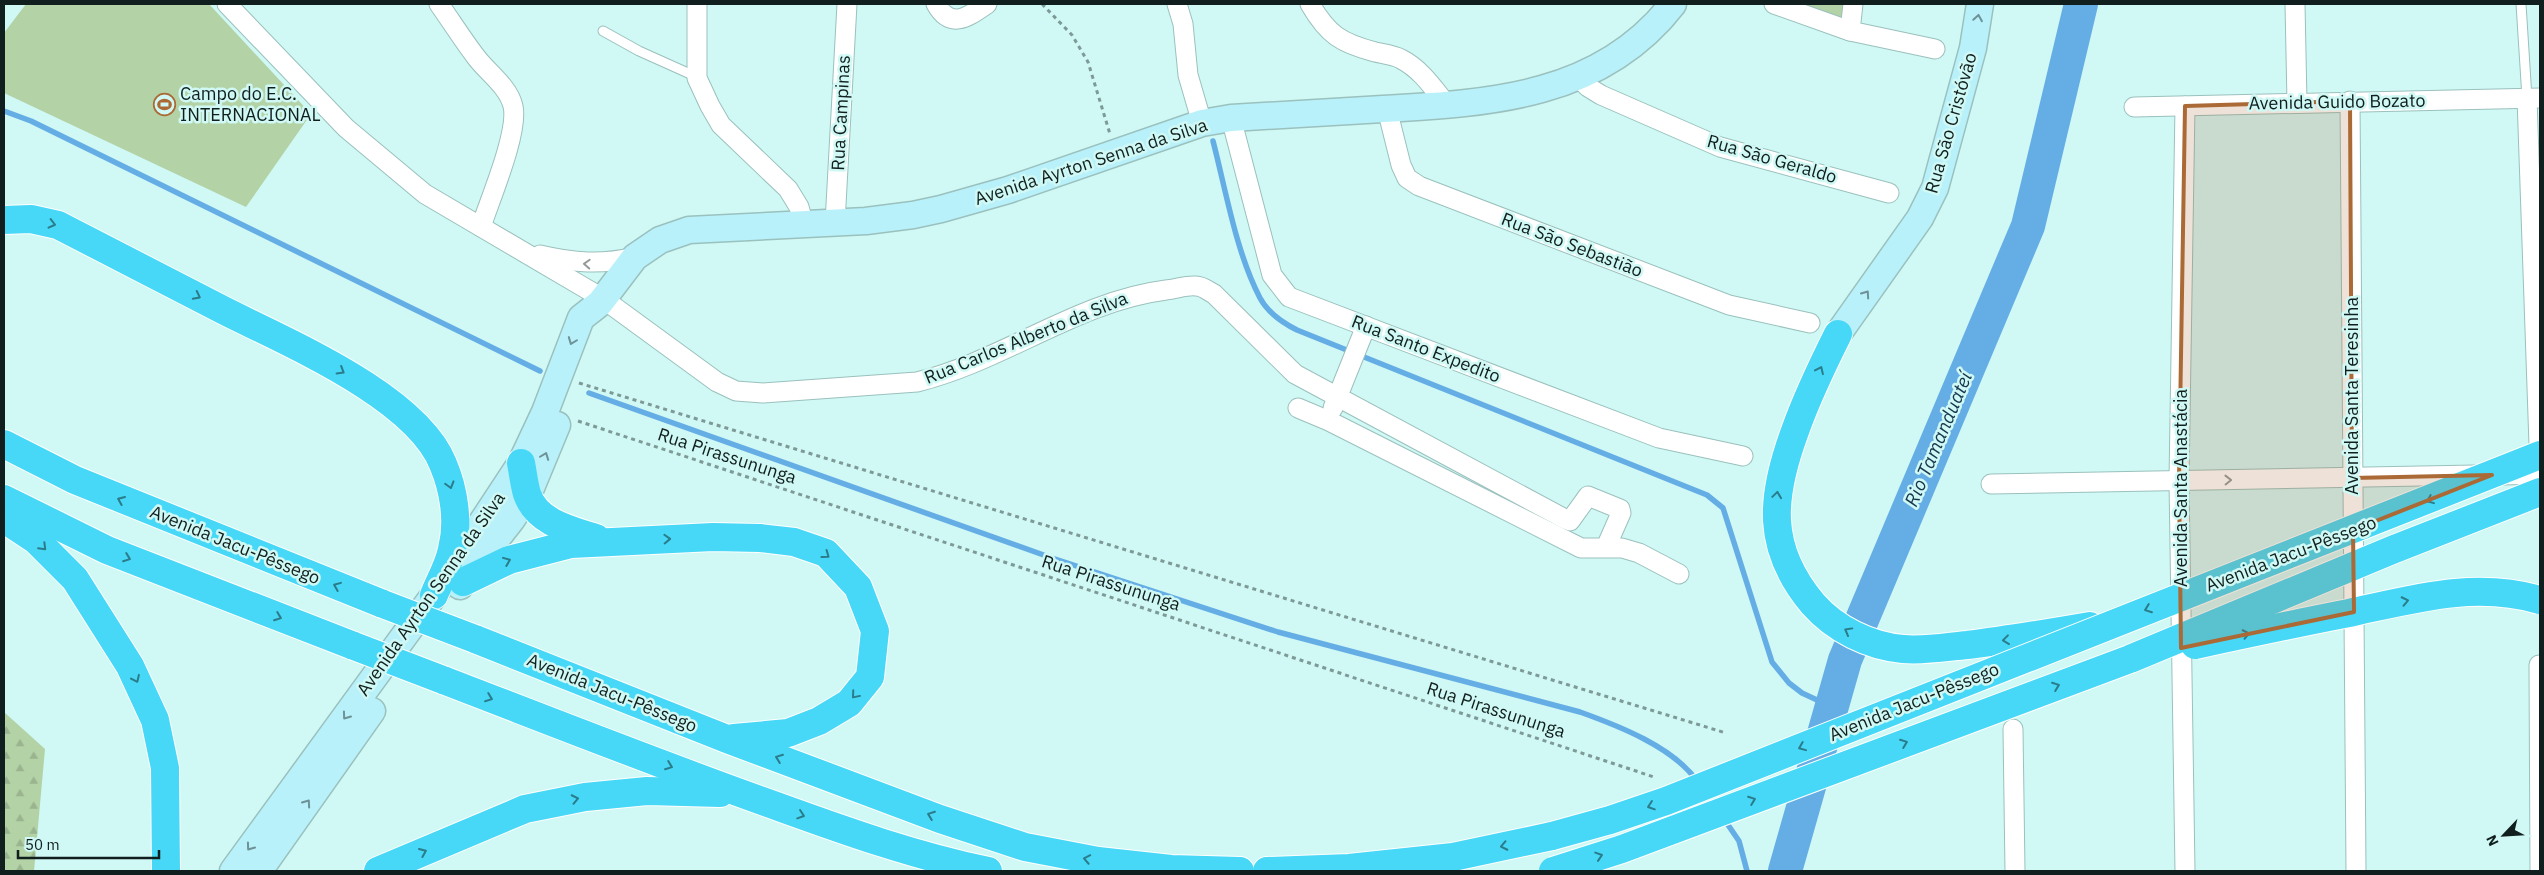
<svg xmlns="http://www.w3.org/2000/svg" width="2544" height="875" font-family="'IBM Plex Sans',sans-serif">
<defs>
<pattern id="forest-firs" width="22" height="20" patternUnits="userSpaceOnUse" patternTransform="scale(1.25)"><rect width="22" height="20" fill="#b3d2a6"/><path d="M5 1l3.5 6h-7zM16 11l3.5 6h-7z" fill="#99b48e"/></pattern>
</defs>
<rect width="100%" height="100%" fill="#d0f8f4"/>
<path fill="url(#forest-firs)" d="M4,712l41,37 -11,122h-30z"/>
<g fill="#b3d2a6">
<path d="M26,4h183l102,110 -65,93 -242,-114v-60z"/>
<path d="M1798,4h45l-1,16z"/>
</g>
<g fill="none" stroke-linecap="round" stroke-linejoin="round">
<g stroke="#65aee5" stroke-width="5.5">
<path d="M4,111l27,10 509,250"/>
<path d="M1213,141c13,50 23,111 47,157 8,15 23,25 37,32l410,165 16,13 49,154 17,21 13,10 28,13"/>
<path d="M589,393l463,165 226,74 302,80c39,14 93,35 117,69"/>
<path d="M1724,819l15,22 8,30"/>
</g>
<path stroke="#65aee5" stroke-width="34" d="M1785,871l60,-211 183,-434 53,-222"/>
<defs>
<g id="service">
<path d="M2521,4l6,94"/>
<path d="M603,31l36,20 58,26"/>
</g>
<g id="minor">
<path d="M227,4l119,124 79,66 177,104 115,84 19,9 27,2 154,-11c86,-21 161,-81 249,-92 10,-1 21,-5 30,-4 7,0 12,5 18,8l81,80 270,145 5,2 18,-25 32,13 1,4 -15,34"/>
<path d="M439,4c12,17 24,36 37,53 12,16 32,29 37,49 6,26 -23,93 -32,121"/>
<path d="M697,4v74l13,28 11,19 67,64 11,18 5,18"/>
<path d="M936,4c15,27 33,12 51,0"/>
<path d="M1177,4l6,20 5,51 14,48"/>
<path d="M1310,4c18,31 31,39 65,48 9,2 19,3 26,7 20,10 33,30 46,46"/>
<path d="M1774,4l76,27 85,18"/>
<path d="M2295,4l2,99"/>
<path d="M1850,31l3,-27"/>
<path d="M1578,77l10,10 13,8 119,52 169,46"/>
<path d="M2350,101l6,770"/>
<path d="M2134,107l406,-9"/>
<path d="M1387,109l14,56 6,13 12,8 310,119 81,18"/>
<path d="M1231,118l41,157 17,22 370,141 84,18"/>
<path d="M835,223l12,-219"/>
<path d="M540,255c34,8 61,10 95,2"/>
<path d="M1298,408l31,13 252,127h41l17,5 40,21"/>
<path d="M1333,408l33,-82"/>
<path d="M2503,475l37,-1 -13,-376"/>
<path d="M1991,484l484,-9"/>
<path d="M2539,665l1,206"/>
<path d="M2013,729l2,142"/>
<path d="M2185,871l-6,-390 6,-375"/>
</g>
<g id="secondary">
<path d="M1838,334l82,-116 15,-30 38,-140 7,-44"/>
<path d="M460,586l52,-67 16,-24 29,-70"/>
<path d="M233,871l201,-276 87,-132 24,-51 36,-94 19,-15 35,-46 25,-17 29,-10 177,-9 47,-6 28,-6 67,-19 194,-67 29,-5c51,-3 102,-6 152,-9 108,-6 218,-12 290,-105"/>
<path d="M259,871l113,-160"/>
</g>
<g id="trunk">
<path d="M4,220l27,-1 27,6c55,28 110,57 165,85 63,32 193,86 220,154 11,26 16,58 9,85 -3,16 -12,31 -18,46"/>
<path d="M1838,334c-16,32 -31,63 -43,97 -24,65 -30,116 18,173 22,25 56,42 90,45 21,2 43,-2 64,-4 41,-5 82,-12 123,-19"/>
<path d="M4,444l71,36 308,124"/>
<path d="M521,463c2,10 3,21 6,31 10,29 44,36 69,44"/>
<path d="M4,499l103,51 247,96"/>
<path d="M4,519l32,21 39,39 55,87 25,54 10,48 1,103"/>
<path d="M463,582l46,-22 62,-16 142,-7 47,1 34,4 32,11 32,34 17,44 -5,46 -21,26 -30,18 -31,12 -54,5"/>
<path d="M475,639l252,100 213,80 85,28 73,14 73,8 69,2"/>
<path d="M443,680c112,43 223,87 336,127 69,25 137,49 209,64"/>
<path d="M378,871l147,-62 60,-12 62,-6 73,2"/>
<path d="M1267,871l82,-3 104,-11 99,-21"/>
</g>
</defs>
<use href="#service" stroke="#9ac1bd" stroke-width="11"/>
<use href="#minor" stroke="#9ac1bd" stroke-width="21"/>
<use href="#secondary" stroke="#9ac1bd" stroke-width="29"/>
<use href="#trunk" stroke="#fff" stroke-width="30"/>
<g stroke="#7d9a97" stroke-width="3" stroke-dasharray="4 4" stroke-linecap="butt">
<path d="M1042,4l30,31 16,27 22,72"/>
<path d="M579,383l1147,350"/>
<path d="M578,421l1076,356"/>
</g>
<use href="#service" stroke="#fff" stroke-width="9"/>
<use href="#minor" stroke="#fff" stroke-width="19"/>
<use href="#secondary" stroke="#b9f1fb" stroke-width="26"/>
<use href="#trunk" stroke="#46d8f6" stroke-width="28"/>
<defs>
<g id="trunk-bridge">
<path d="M383,604l92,35"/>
<path d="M2195,645c51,-11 102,-22 154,-32 65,-14 125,-32 191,-13"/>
<path d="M354,646l89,34"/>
<path d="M1552,836l58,-16 56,-19 874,-346"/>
<path d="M1553,871l69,-22 508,-190 262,-109 148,-58"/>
</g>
</defs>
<use href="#trunk-bridge" stroke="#fff" stroke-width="30" stroke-linecap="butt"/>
<use href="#trunk-bridge" stroke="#46d8f6" stroke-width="28"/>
</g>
<defs><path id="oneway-chevron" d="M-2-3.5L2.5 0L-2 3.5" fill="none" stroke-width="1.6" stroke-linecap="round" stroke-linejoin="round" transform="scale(1.25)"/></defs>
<g stroke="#6d9297">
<use href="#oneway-chevron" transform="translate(1978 18) rotate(-81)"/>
<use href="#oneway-chevron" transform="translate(1866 294) rotate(-55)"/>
<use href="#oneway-chevron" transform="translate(572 341) rotate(111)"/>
<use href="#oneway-chevron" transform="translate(545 456) rotate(-69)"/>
<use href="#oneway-chevron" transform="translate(346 716) rotate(126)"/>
<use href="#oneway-chevron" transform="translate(307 803) rotate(-55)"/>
<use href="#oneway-chevron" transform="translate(250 847) rotate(126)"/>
</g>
<g stroke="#2b7c8a">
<use href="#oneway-chevron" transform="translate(52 224) rotate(14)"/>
<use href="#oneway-chevron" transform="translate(197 296) rotate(27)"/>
<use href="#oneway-chevron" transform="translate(1820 370) rotate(-65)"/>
<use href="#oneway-chevron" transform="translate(341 371) rotate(31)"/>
<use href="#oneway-chevron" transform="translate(450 485) rotate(74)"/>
<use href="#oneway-chevron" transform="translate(1777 495) rotate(-82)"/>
<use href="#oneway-chevron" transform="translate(121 500) rotate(-157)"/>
<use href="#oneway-chevron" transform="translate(2430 500) rotate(158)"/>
<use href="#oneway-chevron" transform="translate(667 539) rotate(-2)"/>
<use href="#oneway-chevron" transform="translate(43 547) rotate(45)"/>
<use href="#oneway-chevron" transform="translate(826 555) rotate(36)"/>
<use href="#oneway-chevron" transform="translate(127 558) rotate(21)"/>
<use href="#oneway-chevron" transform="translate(507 561) rotate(-22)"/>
<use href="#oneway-chevron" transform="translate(337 586) rotate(-158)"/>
<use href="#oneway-chevron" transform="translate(2405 601) rotate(-12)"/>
<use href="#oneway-chevron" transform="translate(2148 609) rotate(159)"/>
<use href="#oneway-chevron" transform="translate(278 617) rotate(21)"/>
<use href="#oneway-chevron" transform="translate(1848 631) rotate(-151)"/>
<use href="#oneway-chevron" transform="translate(2246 634) rotate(-12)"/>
<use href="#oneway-chevron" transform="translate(2006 640) rotate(173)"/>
<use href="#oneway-chevron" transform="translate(136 679) rotate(65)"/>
<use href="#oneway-chevron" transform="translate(2056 686) rotate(-21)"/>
<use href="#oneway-chevron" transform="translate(855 695) rotate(130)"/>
<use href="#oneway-chevron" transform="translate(489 698) rotate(21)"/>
<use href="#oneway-chevron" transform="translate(1904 743) rotate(-21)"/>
<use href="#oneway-chevron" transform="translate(1802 747) rotate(158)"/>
<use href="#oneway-chevron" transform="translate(779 758) rotate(-159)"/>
<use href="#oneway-chevron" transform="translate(669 766) rotate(21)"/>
<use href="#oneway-chevron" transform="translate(575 799) rotate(-12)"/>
<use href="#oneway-chevron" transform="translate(1752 800) rotate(-21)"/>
<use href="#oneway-chevron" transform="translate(1651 806) rotate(161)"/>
<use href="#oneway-chevron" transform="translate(801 815) rotate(19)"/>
<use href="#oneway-chevron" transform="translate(931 815) rotate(-159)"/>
<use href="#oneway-chevron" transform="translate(1504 846) rotate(168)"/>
<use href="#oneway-chevron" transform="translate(423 852) rotate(-23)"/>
<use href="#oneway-chevron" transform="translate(1599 856) rotate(-18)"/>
<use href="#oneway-chevron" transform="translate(1087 859) rotate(-169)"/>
</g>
<g stroke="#939a99">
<use href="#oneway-chevron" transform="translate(587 264) rotate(-177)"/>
<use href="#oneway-chevron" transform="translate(2228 480) rotate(-1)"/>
</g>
<path fill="#ab6935" fill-opacity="0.2" stroke="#ab6935" stroke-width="4" stroke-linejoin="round" d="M2350,101l2,377 140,-3 -139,55 1,82 -173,36 -2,-167 6,-375z"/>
<defs>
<symbol id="stadium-ring" viewBox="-11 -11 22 22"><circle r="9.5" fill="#d0f8f4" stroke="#ab6935" stroke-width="1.5"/><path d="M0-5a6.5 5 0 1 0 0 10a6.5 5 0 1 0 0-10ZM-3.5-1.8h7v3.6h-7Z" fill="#ab6935"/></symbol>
</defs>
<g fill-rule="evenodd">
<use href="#stadium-ring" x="152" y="92" width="25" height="25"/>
</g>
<g text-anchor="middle" stroke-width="5" stroke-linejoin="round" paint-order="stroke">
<g font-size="18" fill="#101f1d" stroke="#d0f8f4" text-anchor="start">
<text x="180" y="100">Campo do E.C.<tspan x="180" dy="21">INTERNACIONAL</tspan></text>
</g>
<g font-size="18" fill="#101f1d" stroke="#d0f8f4">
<text transform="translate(2337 102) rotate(-1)" y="6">Avenida Guido Bozato</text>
<text transform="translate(841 113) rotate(-87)" y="6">Rua Campinas</text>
<text transform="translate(1951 123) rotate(-74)" y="6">Rua São Cristóvão</text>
<text transform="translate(1772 159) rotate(16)" y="6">Rua São Geraldo</text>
<text transform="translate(1091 162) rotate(-18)" y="6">Avenida Ayrton Senna da Silva</text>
<text transform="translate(1572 245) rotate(21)" y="6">Rua São Sebastião</text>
<text transform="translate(1026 338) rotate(-22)" y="6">Rua Carlos Alberto da Silva</text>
<text transform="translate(1426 349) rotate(21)" y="6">Rua Santo Expedito</text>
<text transform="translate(2352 396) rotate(-90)" y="6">Avenida Santa Teresinha</text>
<text transform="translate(727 456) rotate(18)" y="6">Rua Pirassununga</text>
<text transform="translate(2181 488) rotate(-90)" y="6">Avenida Santa Anastácia</text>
<text transform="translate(235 545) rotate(22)" y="6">Avenida Jacu-Pêssego</text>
<text transform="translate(2291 554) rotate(-21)" y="6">Avenida Jacu-Pêssego</text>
<text transform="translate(1111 583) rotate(18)" y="6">Rua Pirassununga</text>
<text transform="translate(431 594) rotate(-55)" y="6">Avenida Ayrton Senna da Silva</text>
<text transform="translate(612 693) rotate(22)" y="6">Avenida Jacu-Pêssego</text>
<text transform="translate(1914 702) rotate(-22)" y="6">Avenida Jacu-Pêssego</text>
<text transform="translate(1496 710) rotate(18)" y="6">Rua Pirassununga</text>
</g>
<g font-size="19" font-style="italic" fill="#16364d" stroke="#d0f8f4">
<text transform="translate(1938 439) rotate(-67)" y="7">Rio Tamanduateí</text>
</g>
</g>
<rect width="2544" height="875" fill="none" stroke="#101f1d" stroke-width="10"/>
<g transform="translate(2504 835) rotate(245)" stroke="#d0f8f4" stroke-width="4" paint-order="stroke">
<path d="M0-4L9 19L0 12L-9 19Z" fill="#101f1d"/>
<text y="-8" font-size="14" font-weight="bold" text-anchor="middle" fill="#101f1d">N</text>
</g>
<path d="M18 850v8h141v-8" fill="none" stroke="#101f1d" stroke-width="2.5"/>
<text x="25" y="850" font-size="15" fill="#101f1d" stroke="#d0f8f4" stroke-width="4" paint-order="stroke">50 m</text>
</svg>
